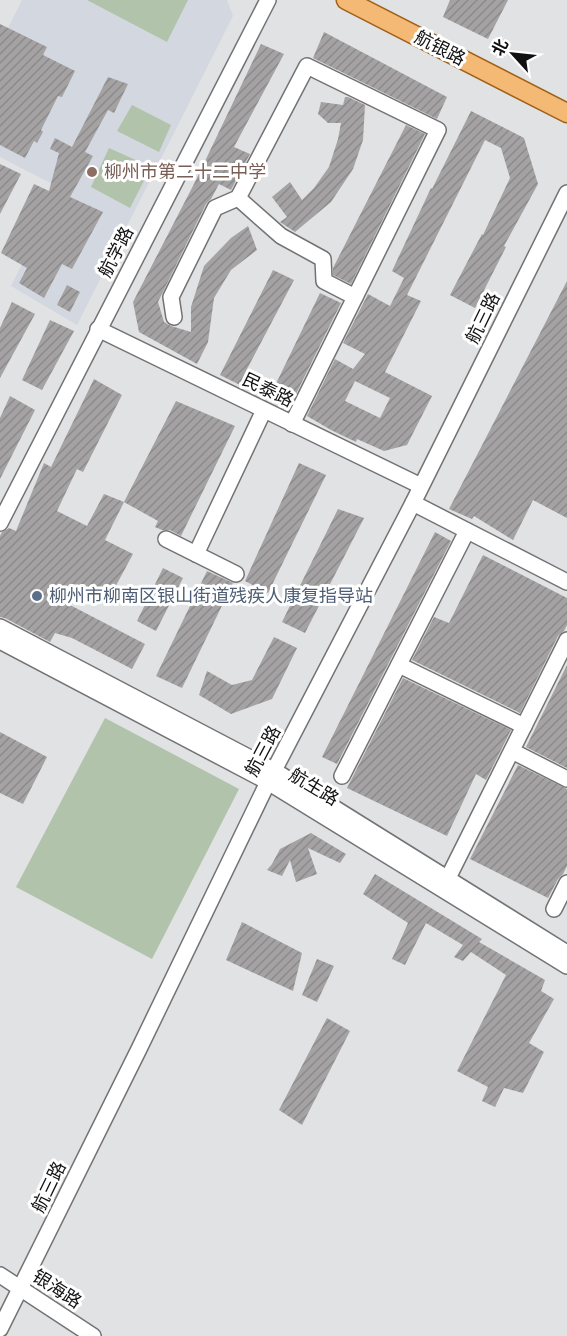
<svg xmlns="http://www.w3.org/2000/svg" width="567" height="1336" font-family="Manrope,'Noto Sans SC',sans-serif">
<defs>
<pattern id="building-hatch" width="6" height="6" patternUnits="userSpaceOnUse" patternTransform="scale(1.5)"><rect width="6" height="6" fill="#a4a2a2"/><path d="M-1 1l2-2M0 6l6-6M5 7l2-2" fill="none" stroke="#8c8a8a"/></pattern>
</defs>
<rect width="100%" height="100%" fill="#e1e2e4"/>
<path fill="#d3d7df" d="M22,0h205l6,16 -156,309 -66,-39 49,-98 -60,-31v-113z"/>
<g fill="#b1c3ab">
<path d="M87,0h101l-21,42z"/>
<path d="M132,105l39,20 -12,27 -42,-21z"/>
<path d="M109,148l42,19 -21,41 -39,-21z"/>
<path d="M105,718l134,71 -87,170 -136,-72z"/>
</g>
<g fill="url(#building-hatch)" fill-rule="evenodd">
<path d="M450,0h58l-20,39 -45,-22z"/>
<path d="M0,24l47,23 -4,8 32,16 -13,26 -4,-1 -17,34 2,2 -6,11 -3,-2 -9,17 -25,-13z"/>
<path d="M324,32l123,65 -10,22 -124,-61z"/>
<path d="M261,44l23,10 -50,93 16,7 -19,36 -12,-6 -8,15 -5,5 -48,98 6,20 7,4 20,6v-25l13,-41 27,-28 17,-12 9,24 -26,20 -17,28 -6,44 -11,22 -58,-32 -6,-30 62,-120z"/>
<path d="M108,77l20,7 -14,29 -6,-3 -23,42 8,4 -23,41 33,15 -31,57 -10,-5 -18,34 -25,-15 8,-15 -26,-15 33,-69 15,7 10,-38 -9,-4 5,-11 17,9z"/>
<path d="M345,97h3l17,8 -2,35 -10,29 -22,33 -36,30 -15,-10 7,-5 -15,-20 18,-15 12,18 12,-12 15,-21 9,-28 3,-16h-13l-10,-9 3,-12 22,3z"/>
<path d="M471,111l53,27 14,46 -34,62 2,1 -31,61 -25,-13 32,-61 1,1 27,-57 -9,-30 -16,-8 -78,155 14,6 -36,71 47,24 -25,49 -23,6 -27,-12 -1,3 -25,-12 -24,-14 28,-57 18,10 12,-15 -22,-11 25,-49 22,12 14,-28 -12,-7 39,-83 1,1zM355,381l35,17 -10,20 -35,-17z"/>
<path d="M406,125l19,9 -74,150 -18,-9v-7z"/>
<path d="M0,164l21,10 -21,40z"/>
<path d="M273,270l21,10 -47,89 14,6 -7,17 -34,-17z"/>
<path d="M567,281v237l-34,-18 -20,40 -39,-24 -2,3 -23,-10z"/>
<path d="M67,285l13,7 -10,20 -13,-7z"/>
<path d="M320,293l21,10 -51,103 -20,-10z"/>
<path d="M12,302l23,12 -35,64v-50z"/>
<path d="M50,320l24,11 -32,59 -20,-10z"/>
<path d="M94,379l28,16 -39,77 -6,-3 -20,42 30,15 17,-32 20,8 -19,38 28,14 -27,50 -28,-16 -8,17 75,39 -13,25 -60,-31 -17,-5 -5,9 -45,-24 -5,-1v-81l2,-4 7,-4 7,3 28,-68 7,4z"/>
<path d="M10,396l25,14 -35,69v-61z"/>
<path d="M176,401l59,25 -54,110 -11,-6h-8l-7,-3 3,-6 -34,-19z"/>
<path d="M299,463l27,12 -58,118 -23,-12z"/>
<path d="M338,509l26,9 -59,115 -23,-11z"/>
<path d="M435,532l16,9 -114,223 -15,-7z"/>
<path d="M483,555l84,43v27l-3,6 -6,5 -38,77 -108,-53 22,-43 15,6z"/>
<path d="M163,568l20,10 -27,53 -19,-10z"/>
<path d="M207,571l26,12 -51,105 -26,-12z"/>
<path d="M274,637l23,11 -25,51 -41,15 -32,-19 8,-24 25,14 20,-5z"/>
<path d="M567,665v103l-41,-21z"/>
<path d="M403,678l108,52 -25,50 -10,-6 -29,62 -100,-48z"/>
<path d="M0,732l47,25 -24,47 -23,-11z"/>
<path d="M518,765l49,24v77l-4,8 -5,5 -10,19 -78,-39z"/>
<path d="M311,833l35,21 -6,9 -32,-15 9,26 -21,8 -6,-22 -8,16 -15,-6 5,-6 8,-15z"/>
<path d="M375,874l107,65 -3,3 66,38 -4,11 13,8 -25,44 15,9 -21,41 -19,-5 -9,19 -13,-6 6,-14 -31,-16 49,-96 -35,-23 -8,9 -9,-4 9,-12 -37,-22 -21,42 -13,-6 16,-36 -45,-29z"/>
<path d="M242,922l60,31 -9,38 -67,-31z"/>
<path d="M317,959l17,7 -17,36 -15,-7z"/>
<path d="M327,1018l23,13 -48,94 -23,-15z"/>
</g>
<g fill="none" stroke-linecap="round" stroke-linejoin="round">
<defs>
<g id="minor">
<path d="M238,198l43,38 42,23 1,22 31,16"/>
<path d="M174,317l-3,-20 44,-89 23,-10 69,-132 131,64 -146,294"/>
<path d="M98,329l323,157"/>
<path d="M413,503l154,79"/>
<path d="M0,523l268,-523"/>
<path d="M166,539l70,35"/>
<path d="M196,554l68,-144"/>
<path d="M0,627l275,144 292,182"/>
<path d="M0,641l268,141 299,184"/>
<path d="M399,665l125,61"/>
<path d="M512,751l55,28"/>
<path d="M342,776l125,-245"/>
<path d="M444,886l123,-246"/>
<path d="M554,909l13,-26"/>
<path d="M0,1275l93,61"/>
<path d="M0,1329l139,-280 129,-267 145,-279 154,-310"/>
</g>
<path id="major" d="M346,0l221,113"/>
</defs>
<use href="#minor" stroke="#737375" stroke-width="18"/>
<use href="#major" stroke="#a16018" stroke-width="21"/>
<use href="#minor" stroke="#fff" stroke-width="15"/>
<use href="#major" stroke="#f5b976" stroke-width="18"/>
</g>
<circle fill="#8d6e63" stroke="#fff" stroke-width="2" cx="92" cy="172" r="6"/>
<circle fill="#5c6f8a" stroke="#fff" stroke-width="2" cx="37" cy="596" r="6"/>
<g text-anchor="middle" stroke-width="6" stroke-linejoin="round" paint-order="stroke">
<g font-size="18" fill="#111112" stroke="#fff">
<text transform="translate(440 48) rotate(27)" y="6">航银路</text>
<text transform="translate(116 252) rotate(-63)" y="6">航学路</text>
<text transform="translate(483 318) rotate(-64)" y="6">航三路</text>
<text transform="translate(268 390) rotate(26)" y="6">民泰路</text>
<text transform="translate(263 751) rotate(-62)" y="6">航三路</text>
<text transform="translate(314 787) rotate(31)" y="6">航生路</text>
<text transform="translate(49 1187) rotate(-64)" y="6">航三路</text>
<text transform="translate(57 1289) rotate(33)" y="6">银海路</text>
</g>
<g font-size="18" fill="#785e54" stroke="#fff" text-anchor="start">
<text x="104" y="178">柳州市第二十二中学</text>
</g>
<g font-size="18" fill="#4e5e75" stroke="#fff" text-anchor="start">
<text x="49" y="602">柳州市柳南区银山街道残疾人康复指导站</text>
</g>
</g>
<g transform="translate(513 54) rotate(297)" stroke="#ffffff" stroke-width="4.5" paint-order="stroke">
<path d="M0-4.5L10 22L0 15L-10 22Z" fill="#111112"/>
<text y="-9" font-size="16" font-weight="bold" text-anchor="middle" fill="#111112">北</text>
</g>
</svg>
